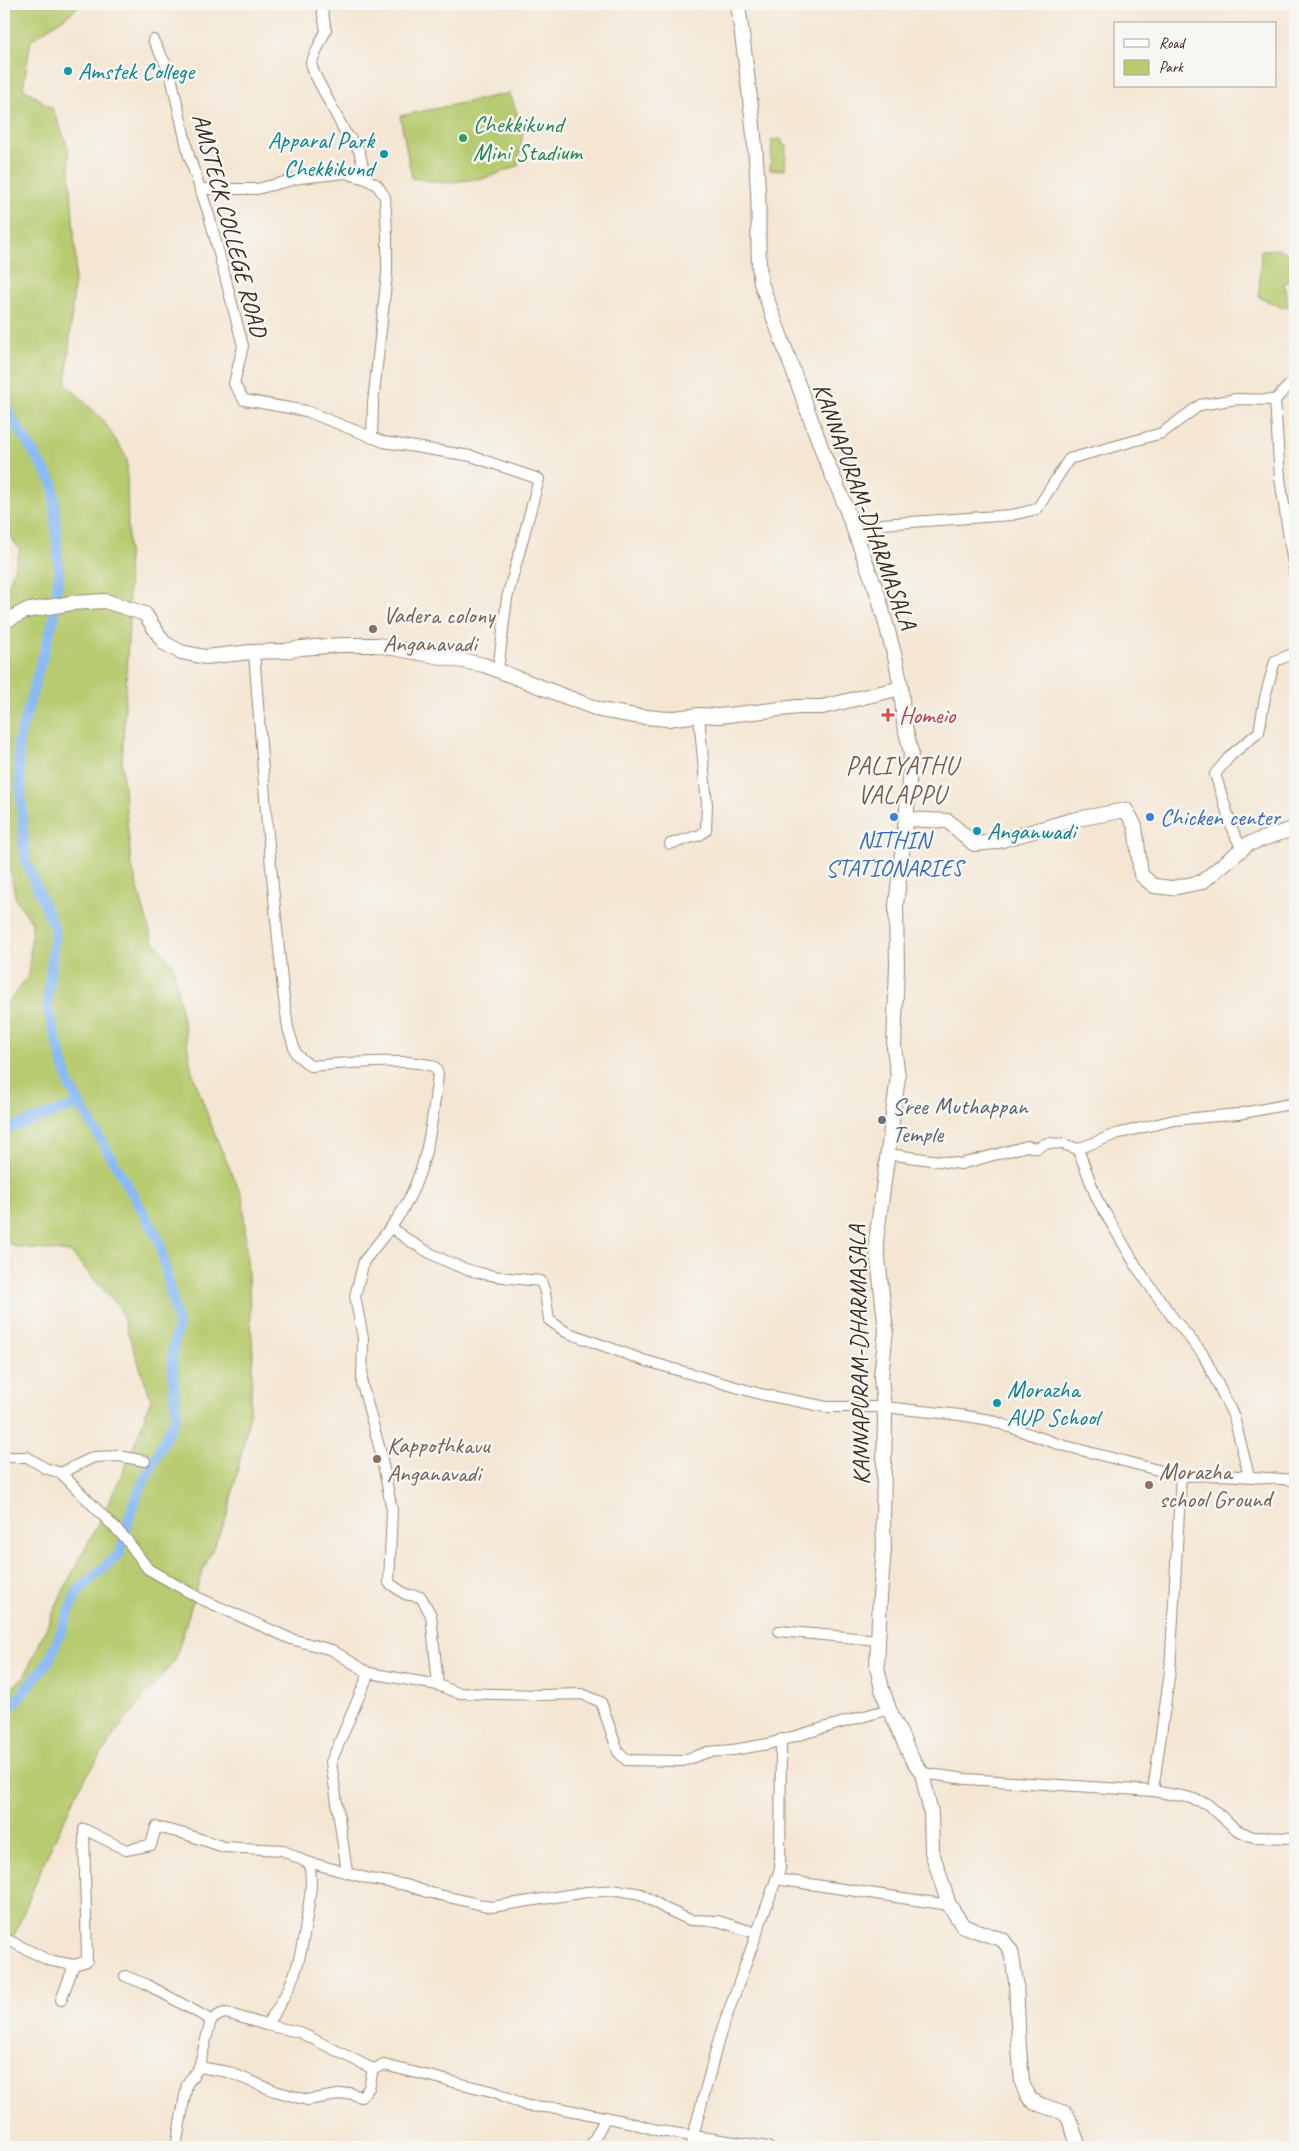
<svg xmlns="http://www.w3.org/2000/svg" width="1299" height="2151" font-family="Caveat,sans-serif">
<rect width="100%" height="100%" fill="#f6f6f2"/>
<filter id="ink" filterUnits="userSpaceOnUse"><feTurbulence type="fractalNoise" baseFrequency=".02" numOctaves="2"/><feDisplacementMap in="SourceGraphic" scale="10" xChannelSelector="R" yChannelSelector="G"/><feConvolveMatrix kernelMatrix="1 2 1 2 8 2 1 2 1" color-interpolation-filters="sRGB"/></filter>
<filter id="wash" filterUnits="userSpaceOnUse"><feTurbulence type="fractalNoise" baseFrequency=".0096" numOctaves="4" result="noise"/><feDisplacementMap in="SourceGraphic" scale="20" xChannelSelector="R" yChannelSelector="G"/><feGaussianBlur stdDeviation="1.12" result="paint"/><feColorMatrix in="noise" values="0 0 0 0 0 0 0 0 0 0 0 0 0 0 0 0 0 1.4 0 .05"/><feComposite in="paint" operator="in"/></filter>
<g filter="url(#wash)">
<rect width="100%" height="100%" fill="#f4e6d3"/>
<g fill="#b7cb6f" stroke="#797a46">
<path d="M4,4h74l-3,6 -44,30 -8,48 29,20 16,39 8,114 -10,123 37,36 24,38 2,163 -7,145 9,97 21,76 21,26 19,106 22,62 29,65 10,156 -3,60 -22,100 -27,61 -26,85 -59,72 -35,53 -37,77 -40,98v-264l21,-21 36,-80 46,-89 24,-52 20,-55 -32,-92 -49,-55 -54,-5 -12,-7v-232l25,-33 3,-53 -16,-22 -12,-60v-253l5,-3 11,-34 -16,-24z"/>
<path d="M510,93l13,38 -5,35 -32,12 -42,5 -32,-5 -12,-62z"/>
<path d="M781,139l2,6 3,1 -1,24h-15l2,-30z"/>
<path d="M1278,249l16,6 1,21 -11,8 4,22 -5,2 -24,-11 2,-47z"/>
</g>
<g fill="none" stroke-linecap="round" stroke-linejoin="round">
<g stroke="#8abaf6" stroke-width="10">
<path d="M4,396l5,18 44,69 6,90 -3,23"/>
<path d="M4,1128h6l70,-24"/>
<path d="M4,1716l45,-55 28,-69 43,-39 13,-49 43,-88 -4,-62 6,-29 -19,-86 -89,-152 -23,-80 8,-77 -30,-71 -7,-116 37,-129"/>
</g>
</g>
</g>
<g filter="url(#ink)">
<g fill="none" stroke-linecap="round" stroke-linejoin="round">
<defs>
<g id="minor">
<path d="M321,4l5,26 -15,33 3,10 31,59 14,18 7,29 11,6 8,12 2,39v38l-14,129 -1,35"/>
<path d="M153,40l17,32 19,84 20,59 34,131 -9,38 10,16 62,11 78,31 87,14 68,23 -32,119 -9,72"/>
<path d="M201,189h56l43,-11 45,-5 21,6"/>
<path d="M1275,400l5,78 15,99"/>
<path d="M856,533l26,-9 130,-9 25,-6 32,-50 93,-26 38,-28 36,-6 39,1 20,-21"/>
<path d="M254,652l13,172 16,167 5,37 8,26 14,12c28,-2 103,-9 125,1l3,7c-6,54 -12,108 -47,153 21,18 61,40 89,46 20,5 40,6 61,8l4,11 4,28 17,12 77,28 117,34 67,13h57l76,8 30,5 68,24 123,32 42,-1 72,5"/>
<path d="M670,844l30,-9 6,-5 1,-25 -8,-90"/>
<path d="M1242,849l-9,-18 -18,-57 16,-19 28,-23 6,-35 10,-36 20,-8"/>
<path d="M1078,1149l19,50 41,70 35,49 30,36 31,63 15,59"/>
<path d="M888,1154l73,10 66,-18 10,2 10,-5 16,1 15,5 38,-15 58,-14 64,-6 57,-11"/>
<path d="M391,1227l-27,34 -9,35 8,42 -1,46 18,66 12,60 -3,73 16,11 16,3 10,18 7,70 20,8 83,2 41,-1 19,8 17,50 8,8 56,1 26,-9 25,-2 35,-6 121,-35"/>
<path d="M4,1457h23l18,11 16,5 66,67 21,29 51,29 92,41 41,11 37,23 69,12"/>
<path d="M61,1473l33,-16 25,-1 26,5"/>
<path d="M779,1631l99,9"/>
<path d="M922,1773l44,6 187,12 34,6 19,6 31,27 16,7 42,1"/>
<path d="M1153,1791l17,-120 11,-195"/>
<path d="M347,1872l-16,-110 38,-89"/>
<path d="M776,1879l173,26"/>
<path d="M4,1938l44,22 26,5 13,-4 -3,-132 42,21 25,-5 5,-18 29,7 39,13 58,3 22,11 66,18 36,6 21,7 64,15 96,-15 31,-2 23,4 25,15 24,11 28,1 38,12"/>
<path d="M125,1976l23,9 63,35 -12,47"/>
<path d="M61,2000l13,-35"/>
<path d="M211,2020l10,-6 5,-1 40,12c28,-37 35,-65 41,-109 3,-18 6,-35 2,-53"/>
<path d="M266,2025l33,7 74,37"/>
<path d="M176,2147l11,-63 12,-17 29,5 47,19 32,9 43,-7 11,4 8,-9 4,-19 11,-4 111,27 32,14 32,2 69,14 32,9 108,16"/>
<path d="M590,2147l16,-30"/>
<path d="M692,2147l1,-11 27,-101 60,-166 1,-130"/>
</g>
<g id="major">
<path d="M738,4c8,62 17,124 20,187 2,30 -2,62 3,92l64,175 16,37 37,100 18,66 5,27 3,35 7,29 -4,58 -11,95 1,61 -3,81 4,30 -22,164 10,89 -5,47 4,40 -2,104 1,27 -4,48 -3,71 5,22 7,20 23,50 10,14 9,40 1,39 17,53 14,21 40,14 8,11 5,30 3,67 3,34 4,11 5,7 10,5 24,8 4,6 10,28"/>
<path d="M4,622l21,-11 47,-8 33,-2 40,13 19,29 17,9 24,5 46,-5 34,-1 16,-3 40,-3h36l107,20 116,45 35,6 32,3 32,-4 20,1 79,-9h24l79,-19"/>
<path d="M906,819l42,2 26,23 21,-2 77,-22 54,-10 9,16 6,49 13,11 18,2 30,-6 46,-38 47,-16"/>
</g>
</defs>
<use href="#minor" stroke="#988878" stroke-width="12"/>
<use href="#major" stroke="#988878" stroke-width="16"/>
<use href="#minor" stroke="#fff" stroke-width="10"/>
<use href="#major" stroke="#fff" stroke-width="14"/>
</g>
</g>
<g fill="#0f9aa8" stroke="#f6f6f2" stroke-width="2">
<circle cx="68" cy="71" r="5"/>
<circle cx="384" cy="154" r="5"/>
<circle cx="977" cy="831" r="5"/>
<circle cx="997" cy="1403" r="5"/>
</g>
<circle fill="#2e9e5b" stroke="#f6f6f2" stroke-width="2" cx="463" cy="138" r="5"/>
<g fill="#8d6e63" stroke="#f6f6f2" stroke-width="2">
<circle cx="373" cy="629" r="5"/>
<circle cx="377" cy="1459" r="5"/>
<circle cx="1149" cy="1485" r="5"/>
</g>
<path fill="#e0444e" stroke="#f6f6f2" stroke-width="2" d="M885.5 707.5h5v5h5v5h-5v5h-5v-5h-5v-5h5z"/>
<g fill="#3f7fe0" stroke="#f6f6f2" stroke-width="2">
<circle cx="894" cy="817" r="5"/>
<circle cx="1150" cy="817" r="5"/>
</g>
<circle fill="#6b7280" stroke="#f6f6f2" stroke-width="2" cx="882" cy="1120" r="5"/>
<g text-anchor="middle" stroke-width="5" stroke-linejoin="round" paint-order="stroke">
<g font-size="24" fill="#0d838f" stroke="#f6f6f2" text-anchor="start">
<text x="78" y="79">Amstek College</text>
<text x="374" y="148" text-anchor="end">Apparal Park<tspan x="374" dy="28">Chekkikund</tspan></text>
<text x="987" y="839">Anganwadi</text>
<text x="1007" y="1397">Morazha<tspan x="1007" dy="28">AUP School</tspan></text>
</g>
<g font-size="24" fill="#27864d" stroke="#f6f6f2" text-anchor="start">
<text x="473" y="132">Chekkikund<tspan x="473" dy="28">Mini Stadium</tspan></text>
</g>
<g font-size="24" fill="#3b2a1e" stroke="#f6f6f2">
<text transform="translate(230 225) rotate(75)" y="8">AMSTECK COLLEGE ROAD</text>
<text transform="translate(865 506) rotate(70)" y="8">KANNAPURAM-DHARMASALA</text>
<text transform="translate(859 1355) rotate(-91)" y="8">KANNAPURAM-DHARMASALA</text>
</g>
<g font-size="24" fill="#785e54" stroke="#f6f6f2" text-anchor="start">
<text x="383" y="623">Vadera colony<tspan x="383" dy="28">Anganavadi</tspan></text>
<text x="387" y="1453">Kappothkavu<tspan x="387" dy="28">Anganavadi</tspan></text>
<text x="1159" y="1479">Morazha<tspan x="1159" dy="28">school Ground</tspan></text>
</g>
<g font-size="24" fill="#be3a42" stroke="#f6f6f2" text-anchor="start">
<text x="899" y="723">Homeio</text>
</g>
<g font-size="24" fill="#366cbe" stroke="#f6f6f2" text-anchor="start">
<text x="1160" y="825">Chicken center</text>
<text x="894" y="848" text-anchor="middle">NITHIN<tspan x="894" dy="28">STATIONARIES</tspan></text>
</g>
<g font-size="24" fill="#5b616d" stroke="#f6f6f2" text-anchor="start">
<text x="892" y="1114">Sree Muthappan<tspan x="892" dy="28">Temple</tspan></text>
</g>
<g font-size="25" letter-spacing="1" fill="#765b48" stroke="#f6f6f2">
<text x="902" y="774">PALIYATHU<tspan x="902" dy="29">VALAPPU</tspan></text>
</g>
</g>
<rect width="1299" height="2151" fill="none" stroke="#f6f6f2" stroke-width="20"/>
<rect x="1114" y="22" width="162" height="65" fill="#f6f6f2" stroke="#aba49d"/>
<rect x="1124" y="39" width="25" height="8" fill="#ffffff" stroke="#aba49d"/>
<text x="1159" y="48" font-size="15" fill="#3b2a1e">Road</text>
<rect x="1124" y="60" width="25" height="15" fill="#b7cb6f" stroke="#aba49d"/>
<text x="1159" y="72" font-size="15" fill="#3b2a1e">Park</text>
</svg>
